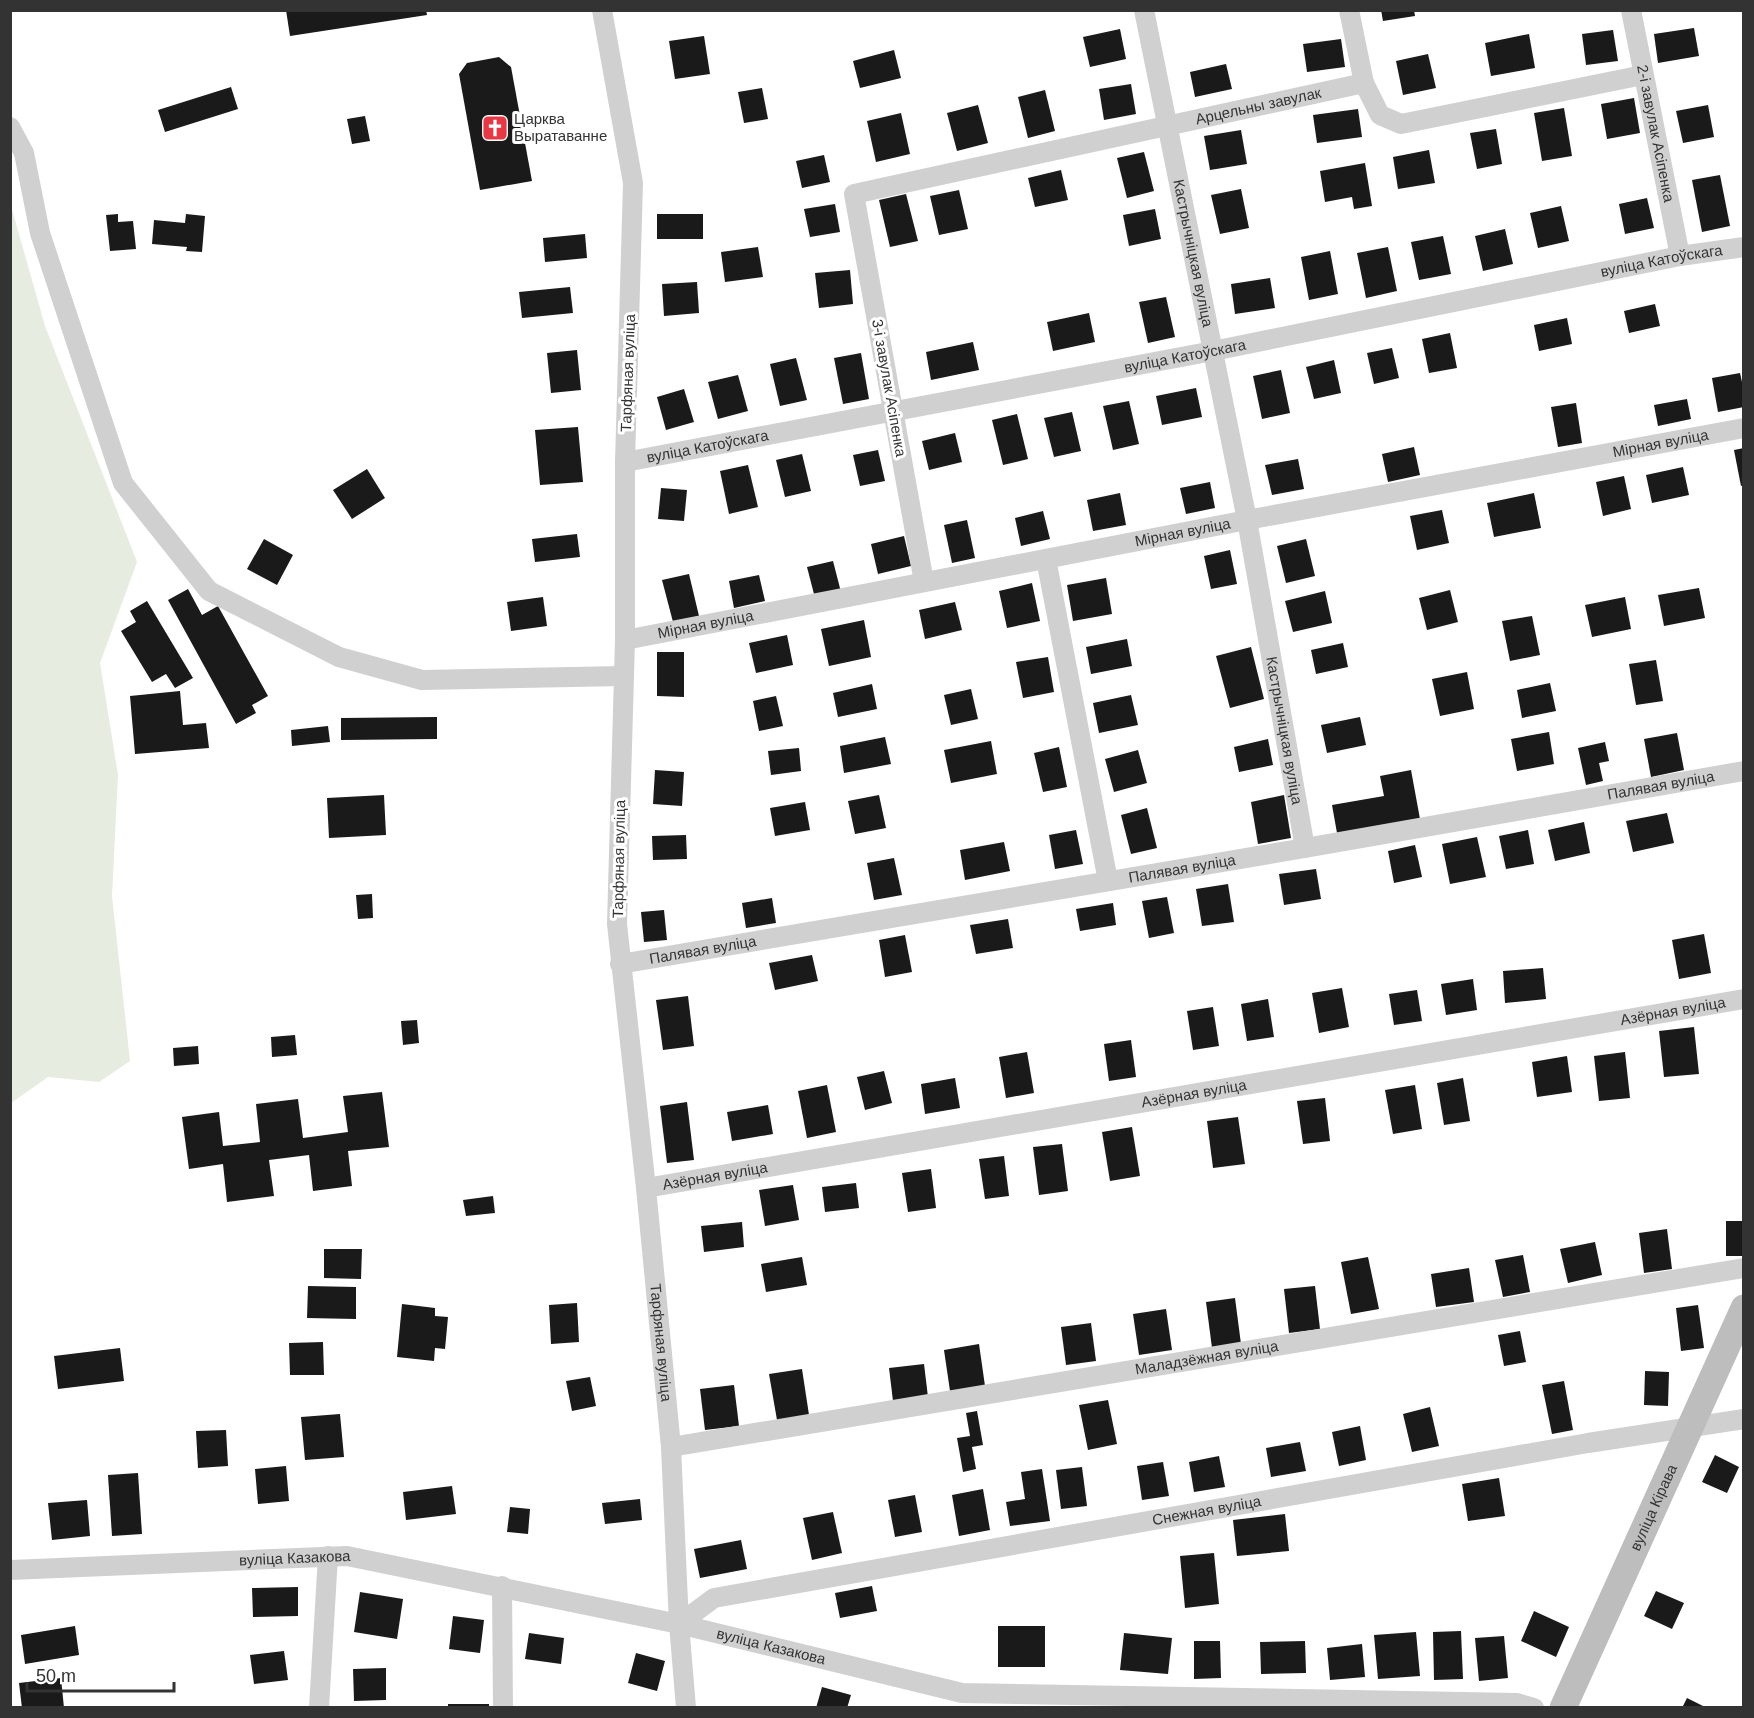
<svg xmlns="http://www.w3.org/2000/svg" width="1754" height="1718" font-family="Arial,sans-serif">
<rect width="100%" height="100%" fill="#fff"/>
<path fill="#e6ecdf" d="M11,206l34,120 92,236 -37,101 18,112 -6,121 18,165 -31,21 -51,-5 -37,26z"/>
<g fill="#1a1a1a">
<path d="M286,10h140l1,5 -137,21z"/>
<path d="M1381,10h33l1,6 -32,5z"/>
<path d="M1694,28l5,28 -41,7 -4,-29z"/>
<path d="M1120,29l6,30 -36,8 -7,-30z"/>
<path d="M1613,30l5,31 -32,4 -4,-31z"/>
<path d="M1529,34l6,34 -44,8 -6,-33z"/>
<path d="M704,36l6,38 -35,5 -6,-38z"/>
<path d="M1341,39l4,28 -38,5 -4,-28z"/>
<path d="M894,50l7,28 -41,10 -7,-27z"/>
<path d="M1428,54l8,34 -33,7 -7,-34z"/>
<path d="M499,57l12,10 21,114 -52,9 -21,-116 8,-11z"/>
<path d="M1226,64l6,25 -37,8 -5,-25z"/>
<path d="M1131,84l5,30 -32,6 -5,-31z"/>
<path d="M231,87l7,22 -73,23 -7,-22z"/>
<path d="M762,88l6,31 -24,4 -6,-31z"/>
<path d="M1045,90l10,41 -27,7 -10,-41z"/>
<path d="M1634,98l6,35 -33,6 -6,-35z"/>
<path d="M978,105l10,38 -31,8 -10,-38z"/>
<path d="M1708,105l6,32 -31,6 -7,-32z"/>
<path d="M1564,108l8,48 -30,5 -8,-48z"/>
<path d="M1358,109l4,28 -45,6 -4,-28z"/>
<path d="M901,113l9,41 -34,8 -9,-41z"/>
<path d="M365,116l5,25 -18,3 -5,-25z"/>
<path d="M1496,129l6,35 -25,5 -7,-36z"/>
<path d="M1241,130l6,34 -37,6 -6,-34z"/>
<path d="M1429,150l6,33 -37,6 -5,-32z"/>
<path d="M1144,152l10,39 -27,7 -10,-40z"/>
<path d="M824,155l6,27 -28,6 -6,-27z"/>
<path d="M1365,163l7,43 -18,3 -2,-12 -27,5 -5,-31z"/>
<path d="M1061,170l7,30 -33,7 -7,-29z"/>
<path d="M1720,175l10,51 -28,6 -10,-52z"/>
<path d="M1241,189l8,39 -29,6 -9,-39z"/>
<path d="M959,190l9,39 -29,6 -9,-39z"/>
<path d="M906,194l12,47 -28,6 -11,-47z"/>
<path d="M1647,198l7,30 -29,6 -6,-30z"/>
<path d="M835,204l5,28 -30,5 -6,-28z"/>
<path d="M1561,206l8,35 -31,7 -8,-35z"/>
<path d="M1155,209l6,30 -32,7 -6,-31z"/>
<path d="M118,214v8l15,-1 3,28 -26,2 -4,-36z"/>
<path d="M186,214l19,2 -3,36 -16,-1 1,-4 -35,-3 2,-24 31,3z"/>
<rect x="657" y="214" width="46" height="25"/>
<path d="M1505,229l8,35 -30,7 -8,-35z"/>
<path d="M585,234l2,24 -42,4 -2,-24z"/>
<path d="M1443,236l8,38 -32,6 -8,-38z"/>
<path d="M758,247l5,30 -38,5 -4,-30z"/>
<path d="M1388,247l9,44 -31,7 -9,-45z"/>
<path d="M1330,251l8,43 -29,6 -8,-43z"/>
<path d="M850,270l3,34 -34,4 -4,-35z"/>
<path d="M1270,278l5,30 -40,6 -4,-30z"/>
<path d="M697,282l2,31 -35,3 -2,-32z"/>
<path d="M570,287l3,26 -51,5 -3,-26z"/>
<path d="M1166,297l9,40 -27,6 -9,-41z"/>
<path d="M1655,304l5,22 -31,7 -5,-22z"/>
<path d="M1089,313l6,29 -42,9 -6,-29z"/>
<path d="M1567,318l5,26 -33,7 -5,-26z"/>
<path d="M1450,333l7,35 -28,5 -7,-34z"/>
<path d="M973,342l6,28 -48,10 -5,-28z"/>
<path d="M1392,348l7,30 -25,6 -7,-31z"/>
<path d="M577,350l4,40 -30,3 -4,-40z"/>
<path d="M861,353l8,46 -26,5 -9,-46z"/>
<path d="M796,358l11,42 -27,6 -10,-42z"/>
<path d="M1334,360l7,33 -27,6 -8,-32z"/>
<path d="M1281,370l9,43 -28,6 -9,-43z"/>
<path d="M1740,373l4,18v16l-26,5 -6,-34z"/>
<path d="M738,375l10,36 -30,8 -10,-37z"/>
<path d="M1196,388l6,29 -40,8 -6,-29z"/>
<path d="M684,389l10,33 -28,8 -9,-33z"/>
<path d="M1687,399l4,20 -33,7 -4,-21z"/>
<path d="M1129,401l10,43 -26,6 -10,-44z"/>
<path d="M1576,403l6,40 -24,4 -7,-40z"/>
<path d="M1072,412l9,39 -27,6 -10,-39z"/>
<path d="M1017,414l11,45 -25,6 -11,-45z"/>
<path d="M578,427l5,55 -43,3 -5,-55z"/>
<path d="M955,433l7,29 -33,8 -7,-29z"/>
<path d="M1414,447l6,28 -32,7 -6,-28z"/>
<path d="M1744,448v37l-3,1 -7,-36z"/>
<path d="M878,450l7,31 -25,5 -7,-31z"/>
<path d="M802,454l9,37 -26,6 -9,-37z"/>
<path d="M1298,459l6,30 -32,6 -7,-30z"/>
<path d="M748,465l10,42 -29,7 -9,-43z"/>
<path d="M1683,467l6,28 -37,8 -6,-28z"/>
<path d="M367,469l18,29 -33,21 -19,-29z"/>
<path d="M1624,476l7,33 -28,7 -7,-34z"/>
<path d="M1210,482l5,26 -29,6 -6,-26z"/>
<path d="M661,488l26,2 -3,31 -26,-2z"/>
<path d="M1120,493l6,32 -33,6 -6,-31z"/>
<path d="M1534,493l7,35 -47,9 -7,-34z"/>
<path d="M1442,510l7,33 -32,7 -7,-34z"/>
<path d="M1043,511l7,28 -29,7 -6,-28z"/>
<path d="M967,520l8,38 -23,5 -8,-38z"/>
<path d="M577,534l3,23 -45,5 -3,-23z"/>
<path d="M904,536l7,30 -33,8 -7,-30z"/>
<path d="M264,539l29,16 -16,30 -30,-16z"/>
<path d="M1306,539l9,37 -29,7 -9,-37z"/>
<path d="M1230,550l7,34 -26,5 -7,-33z"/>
<path d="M833,561l8,31 -26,6 -8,-31z"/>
<path d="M689,574l10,42 -26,6 -11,-42z"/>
<path d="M759,575l6,26 -31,7 -5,-27z"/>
<path d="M1106,578l6,36 -39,7 -6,-36z"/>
<path d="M1032,583l8,38 -33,7 -8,-37z"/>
<path d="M1699,588l6,30 -41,8 -6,-31z"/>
<path d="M188,589l14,26 16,-9 50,90 -16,9 4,8 -20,11 -68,-124z"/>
<path d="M1450,590l8,32 -31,8 -8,-32z"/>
<path d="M1325,591l7,32 -39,9 -8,-31z"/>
<path d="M543,597l4,29 -36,5 -4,-29z"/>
<path d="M1625,597l6,32 -39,8 -7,-32z"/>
<path d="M147,601l46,77 -18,10 -9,-14 -14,8 -31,-51 15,-9 -6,-11z"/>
<path d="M955,602l7,28 -37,9 -6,-29z"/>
<path d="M1532,616l8,39 -30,6 -8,-40z"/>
<path d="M864,620l7,37 -42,9 -8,-37z"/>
<path d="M787,635l6,30 -37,8 -7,-30z"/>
<path d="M1127,639l5,27 -41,8 -5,-27z"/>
<path d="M1343,643l5,24 -32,7 -5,-24z"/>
<path d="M1251,647l13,52 -34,9 -14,-52z"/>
<path d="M657,652h27v45l-27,-1z"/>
<path d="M1048,657l6,35 -31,6 -7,-36z"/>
<path d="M1656,660l7,41 -27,4 -7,-41z"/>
<path d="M1467,672l7,37 -34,7 -8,-37z"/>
<path d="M1550,683l6,28 -34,7 -5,-28z"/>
<path d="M872,684l5,25 -39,8 -5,-24z"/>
<path d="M971,689l7,30 -27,6 -7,-30z"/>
<path d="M180,691l3,34 23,-2 3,25 -74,6 -5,-58z"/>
<path d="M1131,695l7,30 -39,8 -6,-30z"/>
<path d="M776,696l7,30 -24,5 -6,-30z"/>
<path d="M437,717v22l-96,1v-22z"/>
<path d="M1360,717l6,28 -39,8 -6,-28z"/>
<path d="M328,726l2,16 -38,4 -1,-16z"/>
<path d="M1549,732l5,32 -37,7 -6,-32z"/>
<path d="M1677,733l7,37 -33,7 -7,-38z"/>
<path d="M885,737l6,27 -47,9 -4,-27z"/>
<path d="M1268,739l5,26 -34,7 -5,-25z"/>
<path d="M991,741l6,33 -46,9 -7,-33z"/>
<path d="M1605,742l4,19 -10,2 4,18 -17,4 -8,-37z"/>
<path d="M1059,747l8,40 -24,5 -9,-39z"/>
<path d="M799,748l2,23 -30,4 -3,-24z"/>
<path d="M1138,750l9,33 -33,9 -9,-33z"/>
<path d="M655,770l29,2 -2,34 -29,-2z"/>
<path d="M1411,770l9,49 -83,14 -5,-28 52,-9 -4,-20z"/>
<path d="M384,795l2,40 -57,3 -2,-40z"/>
<path d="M879,795l7,33 -31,6 -7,-33z"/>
<path d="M1284,795l7,43 -33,6 -7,-42z"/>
<path d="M805,802l5,28 -35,6 -5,-28z"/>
<path d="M1147,808l10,40 -26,6 -10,-39z"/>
<path d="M1667,813l7,30 -41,9 -7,-31z"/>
<path d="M1584,822l6,31 -35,8 -7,-31z"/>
<path d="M1076,830l7,34 -28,5 -6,-34z"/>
<path d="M1528,830l6,34 -28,5 -7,-33z"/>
<path d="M686,835l1,24 -34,1 -1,-24z"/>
<path d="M1477,837l9,40 -36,7 -8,-40z"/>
<path d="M1004,842l6,29 -45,9 -5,-30z"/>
<path d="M1415,845l7,32 -28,6 -6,-32z"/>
<path d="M894,858l8,37 -28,5 -7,-37z"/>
<path d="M1316,869l5,30 -37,6 -5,-31z"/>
<path d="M1228,884l6,38 -32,4 -6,-37z"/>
<path d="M372,894l1,24 -15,1 -2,-24z"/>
<path d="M1167,897l7,36 -25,5 -7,-37z"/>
<path d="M772,898l4,25 -30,5 -4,-25z"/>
<path d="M1113,903l3,22 -36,6 -4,-22z"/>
<path d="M664,910l3,30 -23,2 -3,-30z"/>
<path d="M1008,919l5,29 -37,6 -6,-29z"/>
<path d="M1704,934l7,39 -32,6 -7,-39z"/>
<path d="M905,935l7,37 -27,5 -6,-37z"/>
<path d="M812,955l6,26 -43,9 -6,-27z"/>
<path d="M1543,968l3,31 -41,4 -2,-32z"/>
<path d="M1473,979l4,31 -31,5 -5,-31z"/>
<path d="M1342,988l7,39 -30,6 -7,-40z"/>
<path d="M1417,990l5,31 -28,4 -5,-31z"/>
<path d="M688,996l6,50 -31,4 -7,-50z"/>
<path d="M1268,999l6,38 -27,4 -6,-37z"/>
<path d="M1213,1007l6,39 -26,4 -6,-39z"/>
<path d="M417,1020l2,23 -16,2 -2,-24z"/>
<path d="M1694,1027l5,47 -35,3 -5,-46z"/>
<path d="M295,1035l2,20 -25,2 -1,-20z"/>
<path d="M1131,1040l5,37 -27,4 -5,-37z"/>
<path d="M198,1046l1,18 -25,2 -1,-18z"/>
<path d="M1027,1052l7,41 -28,5 -7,-41z"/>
<path d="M1625,1052l5,46 -31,3 -5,-45z"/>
<path d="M1567,1056l5,36 -35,5 -5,-35z"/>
<path d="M884,1071l8,32 -27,7 -8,-33z"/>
<path d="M955,1078l5,30 -35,6 -4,-30z"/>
<path d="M1463,1078l7,43 -26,4 -7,-42z"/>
<path d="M827,1085l9,47 -29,6 -9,-47z"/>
<path d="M1415,1085l7,44 -29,5 -8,-44z"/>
<path d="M382,1092l7,55 -41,4 4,35 -39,5 -4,-36 -40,5 5,36 -47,6 -4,-38 -34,5 -7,-52 37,-5 4,34 37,-4 -4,-38 42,-5 5,39 45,-6 -5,-36z"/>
<path d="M1325,1098l5,43 -27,3 -6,-43z"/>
<path d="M687,1102l7,58 -27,3 -7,-57z"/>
<path d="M768,1105l5,29 -41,7 -5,-29z"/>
<path d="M1238,1117l7,47 -32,4 -6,-47z"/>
<path d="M1132,1127l8,49 -30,5 -8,-49z"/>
<path d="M1062,1144l6,47 -29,4 -6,-48z"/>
<path d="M1004,1156l5,40 -24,3 -6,-40z"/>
<path d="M931,1169l5,39 -28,4 -6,-39z"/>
<path d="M856,1183l3,25 -34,4 -3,-25z"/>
<path d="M793,1185l6,35 -34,6 -6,-36z"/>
<path d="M493,1196l2,17 -29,3 -3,-16z"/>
<rect x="1726" y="1221" width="18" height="35"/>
<path d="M742,1222l2,25 -40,5 -3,-26z"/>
<path d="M1667,1229l5,40 -28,4 -5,-40z"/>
<path d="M1595,1242l7,33 -34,8 -8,-34z"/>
<path d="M324,1249h38l-1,30 -37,-1z"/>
<path d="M1523,1255l7,37 -27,5 -8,-37z"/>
<path d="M802,1257l5,28 -41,7 -5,-28z"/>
<path d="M1368,1257l11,52 -28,5 -10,-52z"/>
<path d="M1469,1268l5,34 -38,5 -5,-33z"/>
<path d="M308,1286l48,1v32l-49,-1z"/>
<path d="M1315,1286l5,43 -31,4 -5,-44z"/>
<path d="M1235,1298l6,46 -29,4 -6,-46z"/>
<path d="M577,1303l2,39 -28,2 -2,-39z"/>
<path d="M402,1304l33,4v8l13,1 -3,32 -10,-1 -1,13 -37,-4z"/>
<path d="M1698,1305l6,43 -23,3 -5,-43z"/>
<path d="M1166,1309l6,41 -33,5 -6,-41z"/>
<path d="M1091,1323l5,38 -30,4 -5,-38z"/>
<path d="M1520,1331l6,31 -22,4 -6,-31z"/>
<path d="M323,1342l1,33h-34l-1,-32z"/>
<path d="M979,1344l6,42 -35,5 -6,-41z"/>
<path d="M120,1348l4,33 -66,8 -4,-33z"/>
<path d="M924,1364l4,33 -35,4 -4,-33z"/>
<path d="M802,1369l7,46 -32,5 -8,-46z"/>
<path d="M1645,1371l24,1 -1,34 -24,-1z"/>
<path d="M590,1377l6,29 -24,5 -6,-30z"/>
<path d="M1564,1381l9,49 -21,4 -10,-49z"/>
<path d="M734,1385l5,41 -34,4 -5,-41z"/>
<path d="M1108,1400l9,44 -29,6 -9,-45z"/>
<path d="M1430,1407l9,39 -27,6 -9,-38z"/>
<path d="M977,1411l6,34 -11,2 4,22 -13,3 -6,-34 13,-2 -4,-23z"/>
<path d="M340,1414l4,43 -39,3 -4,-43z"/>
<path d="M1360,1426l6,34 -27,6 -7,-34z"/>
<path d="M226,1430l2,36 -30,2 -2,-37z"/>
<path d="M1300,1442l6,29 -35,6 -5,-29z"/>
<path d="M1715,1455l24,12 -12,26 -25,-11z"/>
<path d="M1219,1456l6,31 -31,5 -5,-30z"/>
<path d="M1163,1462l6,34 -27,4 -5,-34z"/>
<path d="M286,1466l3,35 -31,3 -3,-35z"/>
<path d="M1082,1467l5,39 -26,3 -5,-39z"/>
<path d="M1042,1469l8,52 -40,5 -4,-24 19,-3 -4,-27z"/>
<path d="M138,1473l4,61 -30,2 -4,-61z"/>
<path d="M1499,1478l6,38 -37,5 -6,-37z"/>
<path d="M452,1486l4,28 -50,6 -3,-28z"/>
<path d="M983,1489l7,41 -31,6 -7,-41z"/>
<path d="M915,1495l7,37 -27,5 -7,-37z"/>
<path d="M640,1499l2,21 -37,4 -3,-21z"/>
<path d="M87,1500l3,36 -38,4 -4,-37z"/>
<path d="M510,1507l20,2 -2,25 -21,-2z"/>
<path d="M833,1512l9,41 -30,7 -9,-42z"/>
<path d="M1285,1514l4,37 -52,5 -4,-36z"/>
<path d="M741,1540l6,29 -47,9 -6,-29z"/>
<path d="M1214,1553l5,51 -34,4 -5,-52z"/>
<path d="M872,1586l5,25 -37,7 -5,-25z"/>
<path d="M298,1587v29l-45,1 -1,-29z"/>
<path d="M1656,1591l28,12 -12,26 -28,-13z"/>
<path d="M360,1592l43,7 -6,40 -43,-7z"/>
<path d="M1534,1611l35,16 -13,30 -35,-16z"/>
<path d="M453,1616l31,4 -4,33 -31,-4z"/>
<path d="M75,1626l4,29 -54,9 -4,-29z"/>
<rect x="998" y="1626" width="47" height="41"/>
<path d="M1461,1631l2,48 -29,1 -1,-48z"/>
<path d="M1416,1632l4,44 -42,3 -4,-44z"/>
<path d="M529,1633l35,5 -3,26 -36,-5z"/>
<path d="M1124,1633l48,5 -4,36 -48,-4z"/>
<path d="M1504,1636l4,42 -29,3 -4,-43z"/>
<path d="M1194,1641h26l1,37 -27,1z"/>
<path d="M1305,1641l1,32 -45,1 -1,-32z"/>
<path d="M1362,1644l3,33 -35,3 -3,-32z"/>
<path d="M284,1651l4,29 -34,4 -4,-29z"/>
<path d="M636,1653l29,8 -8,30 -29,-8z"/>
<path d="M386,1668v32l-32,1 -1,-32z"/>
<path d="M61,1678l3,30h-42l-3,-25z"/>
<path d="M822,1687l29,8 -4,13h-31z"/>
<path d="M1687,1698l20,10h-25z"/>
<rect x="448" y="1704" width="41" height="4"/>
</g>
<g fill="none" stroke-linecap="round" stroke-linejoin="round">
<g stroke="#d0d0d0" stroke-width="20">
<path id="s1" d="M602,10l31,173 -8,279v178l-8,284 29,264 25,259 8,177 7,84"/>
<path id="s2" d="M1144,10l103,510 58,328"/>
<path d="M1349,10l15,73"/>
<path id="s3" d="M1631,10l49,246"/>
<path d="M10,127l14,26 16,80 83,250 86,108 130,66 83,23 201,-4"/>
<path id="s4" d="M625,462l588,-111 467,-95 64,-9"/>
<path d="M1046,559l62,322"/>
<path id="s5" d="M924,582l-70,-388 510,-111 16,32 21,9 242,-49"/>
<path id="s6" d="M625,640l622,-120 497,-92"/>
<path id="s7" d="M620,964l685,-116 439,-77"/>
<path id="s8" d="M646,1188l1098,-189"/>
<path id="s9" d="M671,1447l1073,-179"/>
<path id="s10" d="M10,1570l337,-14 332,68 283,69 555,10 17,5"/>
<path d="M502,1586l1,122"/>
<path id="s11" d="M679,1624l35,-26 874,-155 156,-24"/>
<path d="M319,1708l9,-152"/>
</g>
<path stroke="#bdbdbd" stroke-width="27" id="s12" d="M1563,1708l181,-400"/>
</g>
<defs>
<symbol id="church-square" viewBox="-11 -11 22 22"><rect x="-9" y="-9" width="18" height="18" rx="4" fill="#e63946" stroke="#fff"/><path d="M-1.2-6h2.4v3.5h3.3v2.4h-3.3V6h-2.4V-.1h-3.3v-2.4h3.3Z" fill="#fff"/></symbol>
</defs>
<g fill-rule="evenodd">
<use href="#church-square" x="480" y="113" width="30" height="30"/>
</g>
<g text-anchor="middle" stroke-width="6" stroke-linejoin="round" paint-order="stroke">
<g font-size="15" fill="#333" stroke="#fff">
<text dy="5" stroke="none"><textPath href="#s5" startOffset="808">Арцельны завулак</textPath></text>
<text dy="5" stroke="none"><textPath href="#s3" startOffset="126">2-і завулак Асіпенка</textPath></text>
<text dy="5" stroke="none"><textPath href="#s2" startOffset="248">Кастрычніцкая вуліца</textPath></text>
<text dy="5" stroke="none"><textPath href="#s4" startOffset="1056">вуліца Катоўскага</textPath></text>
<text dy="5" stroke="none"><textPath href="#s4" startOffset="570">вуліца Катоўскага</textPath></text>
<text transform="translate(628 373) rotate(-88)" y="5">Тарфяная вуліца</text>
<text transform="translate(889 388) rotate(80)" y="5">3-і завулак Асіпенка</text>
<text dy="5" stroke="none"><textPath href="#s6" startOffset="1054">Мірная вуліца</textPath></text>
<text dy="5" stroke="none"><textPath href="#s4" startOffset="84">вуліца Катоўскага</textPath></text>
<text dy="5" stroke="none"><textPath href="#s6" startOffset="568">Мірная вуліца</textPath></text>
<text dy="5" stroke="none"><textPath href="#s6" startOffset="82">Мірная вуліца</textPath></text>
<text dy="5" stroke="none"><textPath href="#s2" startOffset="734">Кастрычніцкая вуліца</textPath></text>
<text dy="5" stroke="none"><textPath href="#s7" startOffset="1056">Палявая вуліца</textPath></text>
<text transform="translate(619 859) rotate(-89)" y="5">Тарфяная вуліца</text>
<text dy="5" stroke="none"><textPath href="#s7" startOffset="570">Палявая вуліца</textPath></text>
<text dy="5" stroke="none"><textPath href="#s7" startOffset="84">Палявая вуліца</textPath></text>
<text dy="5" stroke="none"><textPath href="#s8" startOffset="1042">Азёрная вуліца</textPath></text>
<text dy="5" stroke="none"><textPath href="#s8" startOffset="556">Азёрная вуліца</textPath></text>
<text dy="5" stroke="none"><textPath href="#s8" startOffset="70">Азёрная вуліца</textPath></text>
<text dy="5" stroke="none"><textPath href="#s1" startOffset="1338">Тарфяная вуліца</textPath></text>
<text dy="5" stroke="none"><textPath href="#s9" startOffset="543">Маладзёжная вуліца</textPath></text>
<text dy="5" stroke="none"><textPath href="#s12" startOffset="220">вуліца Кірава</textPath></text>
<text dy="5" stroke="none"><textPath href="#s11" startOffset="544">Снежная вуліца</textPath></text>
<text dy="5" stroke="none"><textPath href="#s10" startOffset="285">вуліца Казакова</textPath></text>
<text dy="5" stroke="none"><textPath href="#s10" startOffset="771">вуліца Казакова</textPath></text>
</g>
<g font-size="15" fill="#333" stroke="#fff" text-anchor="start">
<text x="514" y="124">Царква<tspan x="514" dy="17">Выратаванне</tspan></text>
</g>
</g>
<rect width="1754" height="1718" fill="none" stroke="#333333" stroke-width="24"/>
<path d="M27 1682v9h147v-9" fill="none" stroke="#333333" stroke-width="3"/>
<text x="36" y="1682" font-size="18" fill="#333333" stroke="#ffffff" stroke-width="4.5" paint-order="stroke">50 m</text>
</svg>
